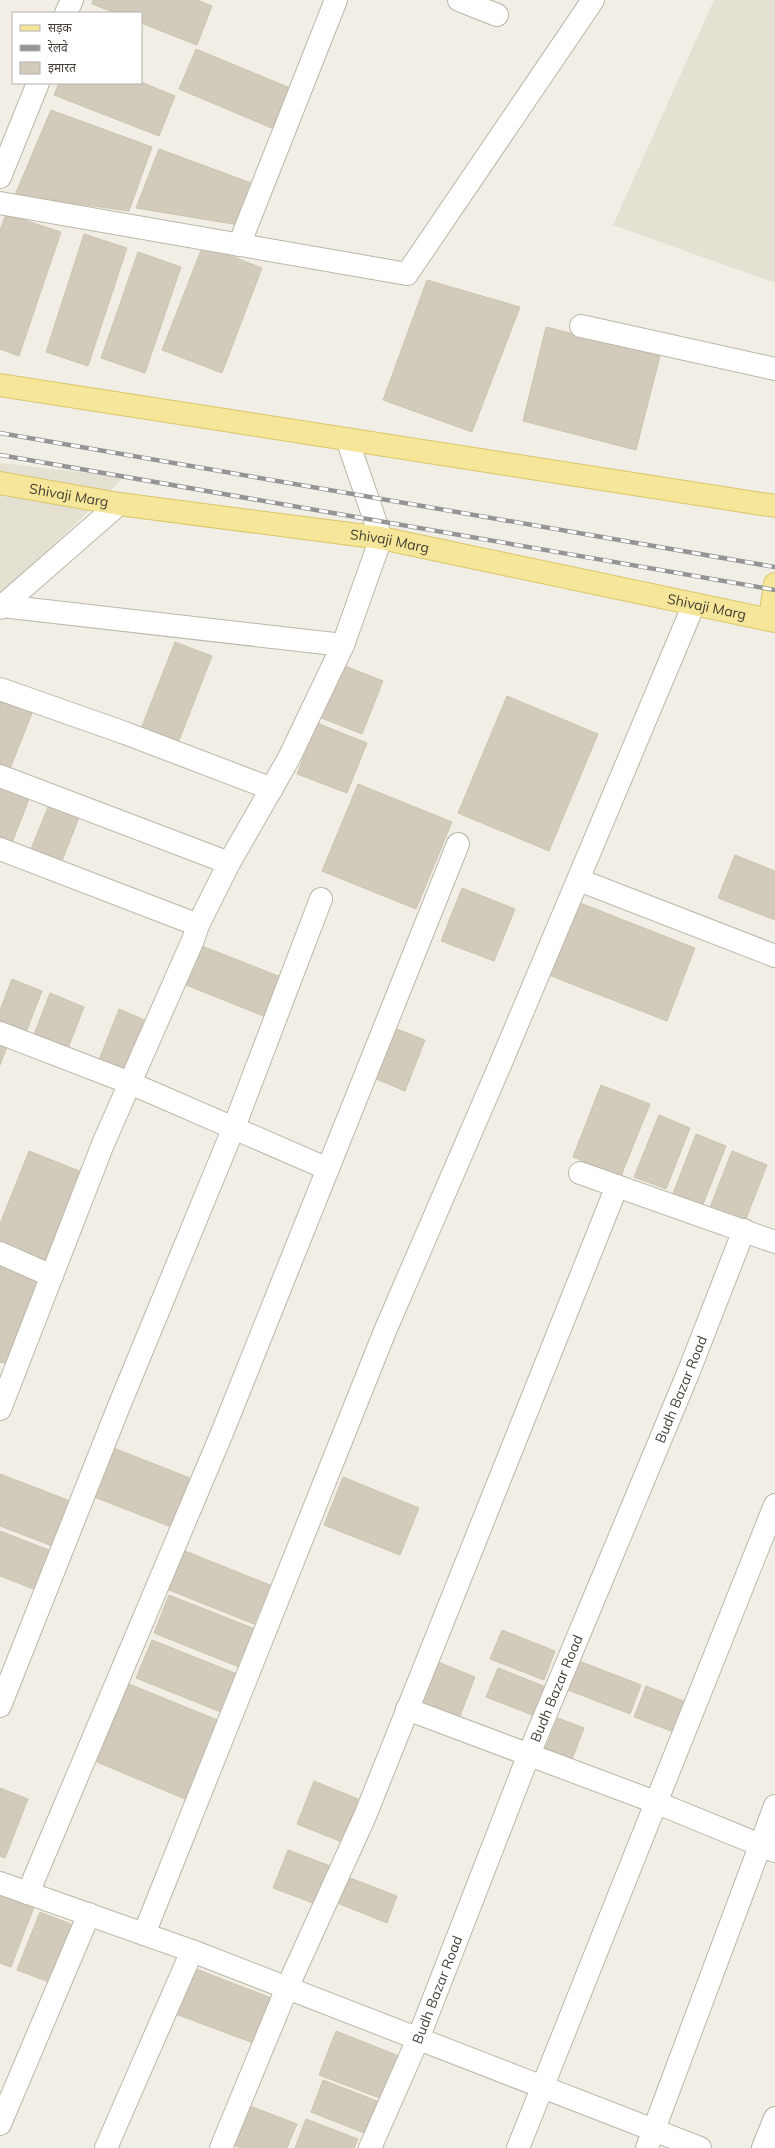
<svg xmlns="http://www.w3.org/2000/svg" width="775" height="2148" font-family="Mulish,'Noto Sans Devanagari',sans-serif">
<rect width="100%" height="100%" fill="#f1efe5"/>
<g fill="#e4e1d3">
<path d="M714,0h61v283l-162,-58z"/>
<path d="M0,463l124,14 -124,120z"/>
</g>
<g fill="#d2cbbb" stroke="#ccc4af">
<path d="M93,0h104l15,6 -15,39 -56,-22v-10h-25l-24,-9z"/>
<path d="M196,49l94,39 -16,41 -95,-40z"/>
<path d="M141,82l34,14 -16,40 -105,-41 5,-12z"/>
<path d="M51,110l101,37 -23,64 -114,-16z"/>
<path d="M159,149l95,35 -15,41 -103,-17z"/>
<path d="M6,214l55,18 -42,124 -19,-7v-119z"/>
<path d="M84,234l43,14 -39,118 -42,-14z"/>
<path d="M203,245l59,23 -40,105 -60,-23z"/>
<path d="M138,252l43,15 -36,106 -44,-15z"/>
<path d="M427,280l93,27 -48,125 -89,-32z"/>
<path d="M546,327l114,29 -24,94 -113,-29z"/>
<path d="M175,642l37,14 -34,87 -37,-14z"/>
<path d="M340,664l43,17 -21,53 -43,-17z"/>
<path d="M0,694l34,14 -26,66 -8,-3z"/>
<path d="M507,696l91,38 -49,117 -91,-38z"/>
<path d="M317,723l50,20 -20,50 -50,-19z"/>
<path d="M0,782l31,12 -21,54 -10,-4z"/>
<path d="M358,784l94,38 -36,87 -94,-38z"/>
<path d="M50,802l30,13 -20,51 -31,-12z"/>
<path d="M735,855l40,16v49l-57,-22z"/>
<path d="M462,888l53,21 -21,52 -53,-20z"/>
<path d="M575,901l120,47 -28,73 -121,-47z"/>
<path d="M202,946l79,31 -15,40 -80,-32z"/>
<path d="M12,979l30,12 -17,44 -25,-9v-16z"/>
<path d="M50,993l34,14 -17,44 -34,-14z"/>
<path d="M119,1009l28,12 -22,56 -28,-12z"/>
<path d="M389,1026l36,14 -20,51 -36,-15z"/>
<path d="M0,1044l7,3 -7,18z"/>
<path d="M601,1085l49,19 -29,72 -48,-19z"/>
<path d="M659,1115l31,13 -24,61 -32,-12z"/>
<path d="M696,1134l30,12 -24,61 -30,-11z"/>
<path d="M29,1151l53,21 -37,93 -45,-18v-23z"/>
<path d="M732,1151l35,14 -23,59 -35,-14z"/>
<path d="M0,1264l38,15 -33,84 -5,-1z"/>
<path d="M111,1447l79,31 -19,49 -79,-31z"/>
<path d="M0,1474l73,28 -18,45 -55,-21z"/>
<path d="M343,1477l76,31 -19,47 -76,-30z"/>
<path d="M0,1531l54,21 -15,39 -39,-15z"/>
<path d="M185,1551l85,34 -16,39 -85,-34z"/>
<path d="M169,1595l86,34 -16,38 -85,-34z"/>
<path d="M502,1630l53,21 -11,29 -54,-21z"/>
<path d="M152,1640l85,34 -16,38 -85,-34z"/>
<path d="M433,1660l42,17 -18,47 -43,-17z"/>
<path d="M579,1661l62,24 -11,29 -62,-24z"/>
<path d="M498,1668l48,19 -11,29 -49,-19z"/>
<path d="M129,1684l96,39 -33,79 -95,-40z"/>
<path d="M646,1686l45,18 -12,30 -45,-17z"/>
<path d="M558,1718l26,10 -14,37 -27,-11z"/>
<path d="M314,1781l44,18 -16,43 -45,-18z"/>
<path d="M0,1788l28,11 -23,59 -5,-2z"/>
<path d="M288,1850l45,17 -15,38 -45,-17z"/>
<path d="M345,1876l52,20 -10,27 -52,-21z"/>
<path d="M0,1893l34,14 -23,60 -11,-4z"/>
<path d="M40,1912l31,12 -22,58 -32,-12z"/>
<path d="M191,1967l83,32 -18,45 -83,-31z"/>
<path d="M336,2031l63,25 -17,43 -63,-24z"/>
<path d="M323,2080l54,21 -13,32 -53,-21z"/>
<path d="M245,2104l52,20 -10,24h-46l-12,-5z"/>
<path d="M306,2119l52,20 -4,9h-59z"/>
</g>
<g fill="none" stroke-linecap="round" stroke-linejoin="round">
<defs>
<g id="minor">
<path d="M459,0l38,15"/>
<path d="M66,13l6,-13"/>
<path d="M0,177l38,-94"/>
<path d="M0,203l407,71 186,-274"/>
<path d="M239,245l97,-245"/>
<path d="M581,326l194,43"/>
<path d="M2,606l341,39"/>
<path d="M0,608l119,-104"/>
<path d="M0,689l125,44 147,56"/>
<path d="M0,776l229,87"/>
<path d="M0,849l198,76"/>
<path d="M579,880l196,76"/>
<path d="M0,1033l130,50 198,86"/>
<path d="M580,1173l195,69"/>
<path d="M0,1253l52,23"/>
<path d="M0,1409l103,-265 90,-204 5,-15 31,-62 60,-105 54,-113 38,-107 -34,-99"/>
<path d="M0,1706l119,-300 115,-279 87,-228"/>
<path d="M407,1709l248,93 120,49"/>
<path d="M0,1883l192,68 508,197"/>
<path d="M28,1893l194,-460 236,-589"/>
<path d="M144,1934l241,-603 118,-273 191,-454"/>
<path d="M0,2124l89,-210"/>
<path d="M106,2148l86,-197"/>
<path d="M221,2148l66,-160 78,-172 252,-630"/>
<path id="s1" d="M370,2148l48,-109 111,-285 160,-383 55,-141"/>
<path d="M518,2148l257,-643"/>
<path d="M647,2148l128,-342"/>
<path d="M763,2148l12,-30"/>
</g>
<g id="major">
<path d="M0,385l775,121"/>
<path id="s2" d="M0,483l119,21 262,34 394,83"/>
<path d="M770,619l5,-35"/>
</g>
</defs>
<use href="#minor" stroke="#bbb7a8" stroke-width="24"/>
<use href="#major" stroke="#d9c56b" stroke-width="24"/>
<use href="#minor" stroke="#fff" stroke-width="22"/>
<use href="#major" stroke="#f6e699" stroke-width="22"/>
<defs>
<g id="rail">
<path d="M0,433l775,134"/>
<path d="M0,455l775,135"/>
</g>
</defs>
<use href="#rail" stroke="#949494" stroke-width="4.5"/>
<use href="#rail" stroke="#fff" stroke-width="3" stroke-dasharray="9" stroke-linecap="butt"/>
</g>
<g text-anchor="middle" stroke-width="3" stroke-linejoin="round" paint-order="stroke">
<g font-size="14" fill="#433f35" stroke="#fff">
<text dy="5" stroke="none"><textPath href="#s2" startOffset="70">Shivaji Marg</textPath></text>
<text dy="5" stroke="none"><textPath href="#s2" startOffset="394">Shivaji Marg</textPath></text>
<text dy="5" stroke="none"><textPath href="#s2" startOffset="718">Shivaji Marg</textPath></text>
<text dy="5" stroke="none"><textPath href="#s1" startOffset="820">Budh Bazar Road</textPath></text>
<text dy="5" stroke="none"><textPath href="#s1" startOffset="496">Budh Bazar Road</textPath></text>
<text dy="5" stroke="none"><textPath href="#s1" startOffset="172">Budh Bazar Road</textPath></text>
</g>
</g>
<rect x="12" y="12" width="130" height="72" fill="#ffffff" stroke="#b4b2ae"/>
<rect x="20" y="25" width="20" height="6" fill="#f6e699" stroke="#b4b2ae"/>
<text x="48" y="32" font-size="12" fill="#433f35">सड़क</text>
<rect x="20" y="45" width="20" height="6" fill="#949494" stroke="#b4b2ae"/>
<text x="48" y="52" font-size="12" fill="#433f35">रेलवे</text>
<rect x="20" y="62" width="20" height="12" fill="#d2cbbb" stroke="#b4b2ae"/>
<text x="48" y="72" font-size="12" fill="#433f35">इमारत</text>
</svg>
